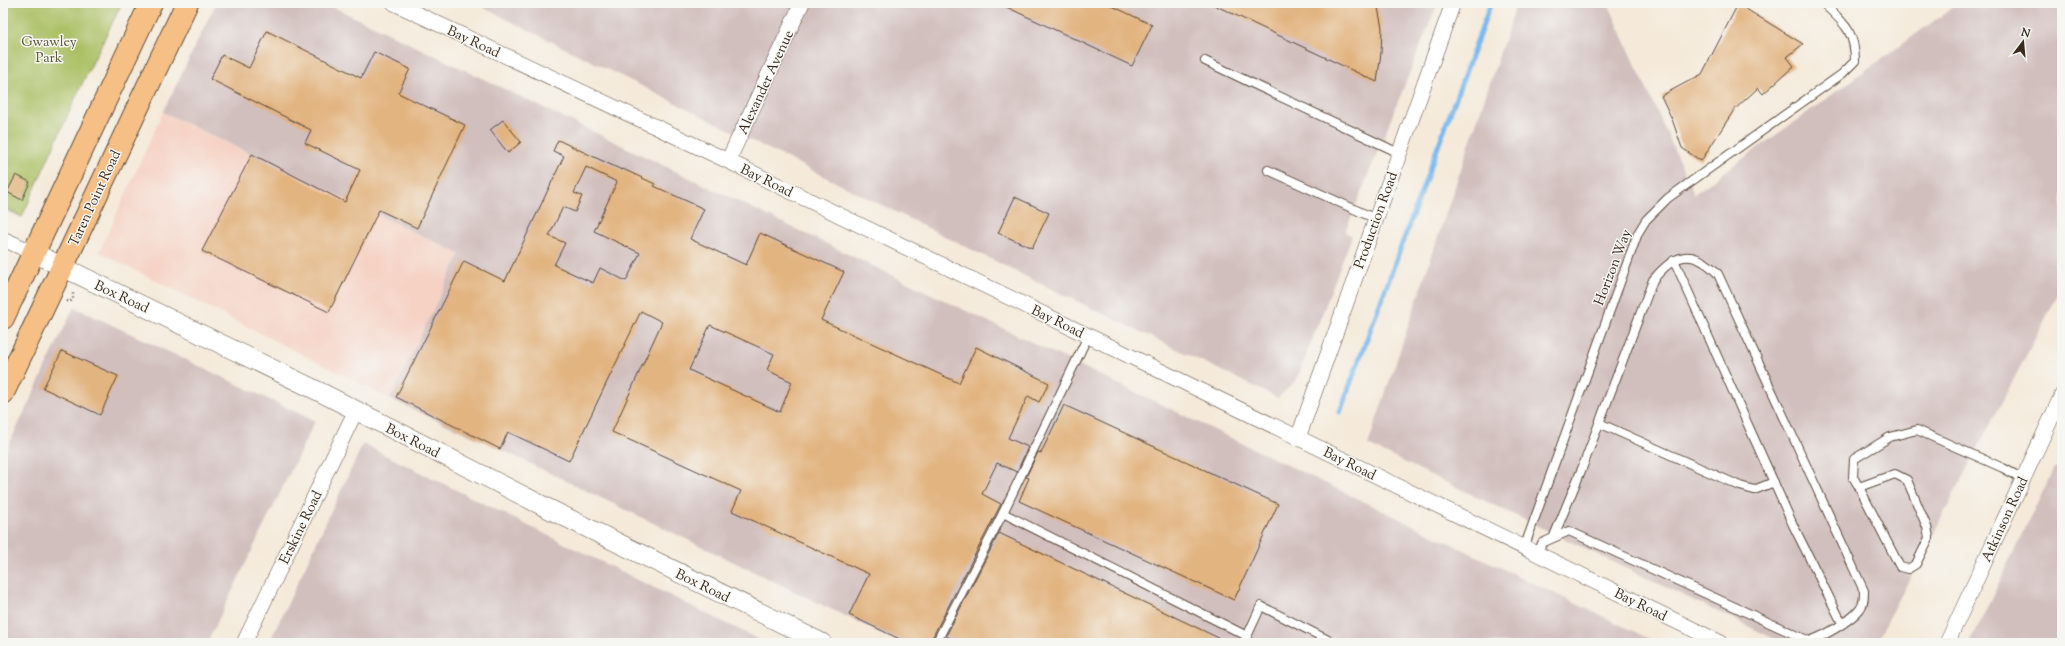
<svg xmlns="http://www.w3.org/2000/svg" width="2065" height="646" font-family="'Sorts Mill Goudy',serif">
<rect width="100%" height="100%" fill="#f6f6f2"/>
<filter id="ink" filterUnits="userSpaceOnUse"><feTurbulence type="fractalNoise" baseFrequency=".025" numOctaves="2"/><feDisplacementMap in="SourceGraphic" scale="8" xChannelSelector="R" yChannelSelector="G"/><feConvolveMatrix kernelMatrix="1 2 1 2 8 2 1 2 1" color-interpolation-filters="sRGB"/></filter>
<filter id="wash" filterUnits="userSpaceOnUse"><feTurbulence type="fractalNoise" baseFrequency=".012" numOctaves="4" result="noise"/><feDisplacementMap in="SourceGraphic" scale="16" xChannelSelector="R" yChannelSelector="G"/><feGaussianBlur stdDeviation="0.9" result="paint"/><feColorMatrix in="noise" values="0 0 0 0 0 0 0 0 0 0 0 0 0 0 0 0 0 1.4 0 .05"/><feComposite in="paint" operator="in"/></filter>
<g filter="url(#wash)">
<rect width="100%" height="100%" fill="#f5eada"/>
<path fill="#f6d2c4" d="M163,112l297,142 -70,145 -291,-147z"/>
<g fill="#d1bfbe">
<path d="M216,3h109l1333,640h-757l-401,-194 -110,-50 70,-145 -297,-142z"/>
<path d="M474,3h964l-93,229 7,4 -55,143 -19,19 -241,-116z"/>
<path d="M1562,3h46l86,191 265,-191h103v284l-186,356h-93l-415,-198 147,-437z"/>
<path d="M74,307l241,114 -108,222h-204v-186z"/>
<path d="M363,444l403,199h-497z"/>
<path d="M2062,465v178h-92l84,-175z"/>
</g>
<path fill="#abc065" stroke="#737542" d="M3,3h119l-43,87 -57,127 -19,-9z"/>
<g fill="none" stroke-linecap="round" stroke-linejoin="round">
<path stroke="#77b8ec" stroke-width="5" d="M1340,412l151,-409"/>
</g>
<g id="blocks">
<g fill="#e2b480" fill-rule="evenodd">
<path d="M998,3h108l46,22 -20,41z"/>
<path d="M1210,3h167l5,25 -1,25 -4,29z"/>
<path d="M1738,4l65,40 -16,13 7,9 -31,28 -5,-6 -24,22 -33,51 -19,-13 -10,-29 -11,-23 41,-22z"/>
<path d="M267,31l94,47 13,-26 36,17 -12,24 67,32 -48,103 -38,-18 -50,102 -127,-61 50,-97 93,48 15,-32 -55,-27 6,-13 -101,-51 12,-24 27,13z"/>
<path d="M503,120l18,22 -13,11 -18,-23z"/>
<path d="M558,140l64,30 1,-1 32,15 -1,2 50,23 -14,30 56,26 14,-32 84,39 -23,48 138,63 17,-36 73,36 -10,19 -11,-6 -20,42 20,9 -11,25 -20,-9 -15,31 19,10 -69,134v5h-24l-59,-28 20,-41 -137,-63 9,-20 -129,-59 50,-110 -21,-11 -72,150 -61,-29 -8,17 -104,-52 68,-136 41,20 59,-125 -11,-5zM586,167l31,15 -23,49 46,22 -14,28 -26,-13 -7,15 -39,-18 11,-22 -16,-7 14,-29 12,5 7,-16 -8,-3zM710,325l64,29 -7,16 25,12 -12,30 -91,-42z"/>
<path d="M16,175l14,7 -8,18 -15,-8z"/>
<path d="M1015,197l34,16 -17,35 -34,-15z"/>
<path d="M62,351l56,25 -18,39 -57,-27z"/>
<path d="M1064,405l214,99 -44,96 -215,-99 10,-23 -3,-1 12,-25 3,1z"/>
<path d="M999,533l230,110h-269l-14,-7z"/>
</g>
</g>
</g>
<g filter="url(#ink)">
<use href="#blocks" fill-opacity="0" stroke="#57473a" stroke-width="1"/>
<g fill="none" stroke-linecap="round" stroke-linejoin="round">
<defs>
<g id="service">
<path d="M1205,61l194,92"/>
<path d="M1268,170l108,49"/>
<path d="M1674,260l119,265 49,98"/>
<path d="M1599,423l141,63 14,4 20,-8"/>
<path d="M1859,487l36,-13 12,6 20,47 2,11 -13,26 -8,5 -8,-2 -41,-80 -6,-10 1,-18 36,-22 27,-7 86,38 20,11"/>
<path d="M1003,513l244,123"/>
<path d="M1524,548l114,-315 8,-13 22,-22 174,-124 13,-13c0,-30 -11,-38 -32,-58"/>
<path d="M1538,554l4,-11 27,-12 240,110c14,-4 43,-21 51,-32 4,-5 4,-12 4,-18l-146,-317c-26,-27 -44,-20 -65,6l-70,186 -29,70"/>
<path d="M937,641l66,-128 85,-177"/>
<path d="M1244,643l17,-37 73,37"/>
</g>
<g id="minor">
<path d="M394,3l334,158 993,482"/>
<path d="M728,161l74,-158"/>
<path d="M3,239l31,14"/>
<path d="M1298,438l155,-435"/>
<path d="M244,643l112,-233"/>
<path d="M1947,643l115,-248"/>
</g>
<path id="tertiary" d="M34,253l290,141 223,114 275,135"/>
<g id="primary">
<path d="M3,318l148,-315"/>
<path d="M3,393l184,-390"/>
</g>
</defs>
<use href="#service" stroke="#57473a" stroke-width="10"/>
<use href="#minor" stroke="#57473a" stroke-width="16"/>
<use href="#tertiary" stroke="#57473a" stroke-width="20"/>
<use href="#primary" stroke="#57473a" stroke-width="24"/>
<path stroke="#57473a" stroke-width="2.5" stroke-dasharray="1 3" stroke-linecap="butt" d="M67,301l3,1 3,-3v-6"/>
<use href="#service" stroke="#fff" stroke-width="8"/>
<use href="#minor" stroke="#fff" stroke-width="15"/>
<use href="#tertiary" stroke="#fff" stroke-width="19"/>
<use href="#primary" stroke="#f5bf86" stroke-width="22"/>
</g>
</g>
<g text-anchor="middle" stroke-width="3" stroke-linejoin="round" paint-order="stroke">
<g font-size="14" fill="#5d5733" stroke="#f6f6f2">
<text x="49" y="46">Gwawley<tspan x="49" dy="16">Park</tspan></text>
</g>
<g font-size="14" fill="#3b2a1e" stroke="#f6f6f2">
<text transform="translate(474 41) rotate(25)" y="5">Bay Road</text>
<text transform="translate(765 82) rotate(-65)" y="5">Alexander Avenue</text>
<text transform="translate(767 180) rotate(26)" y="5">Bay Road</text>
<text transform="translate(94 198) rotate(-65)" y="5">Taren Point Road</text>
<text transform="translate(1375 220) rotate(-70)" y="5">Production Road</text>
<text transform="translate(1612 267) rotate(-69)" y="5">Horizon Way</text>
<text transform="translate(122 296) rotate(25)" y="5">Box Road</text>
<text transform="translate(1058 321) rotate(26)" y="5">Bay Road</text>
<text transform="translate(413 440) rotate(27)" y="5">Box Road</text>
<text transform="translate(1350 463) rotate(26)" y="5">Bay Road</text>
<text transform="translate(2004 519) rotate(-65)" y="5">Atkinson Road</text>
<text transform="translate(300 527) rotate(-64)" y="5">Erskine Road</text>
<text transform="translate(703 585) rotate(26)" y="5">Box Road</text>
<text transform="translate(1641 604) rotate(26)" y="5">Bay Road</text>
</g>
</g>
<rect width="2065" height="646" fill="none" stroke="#f6f6f2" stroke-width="16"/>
<g transform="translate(2023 42) rotate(16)" stroke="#f6f6f2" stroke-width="3" paint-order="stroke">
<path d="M0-3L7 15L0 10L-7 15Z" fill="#3b2a1e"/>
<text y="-6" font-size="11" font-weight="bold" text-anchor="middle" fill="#3b2a1e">N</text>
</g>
</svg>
